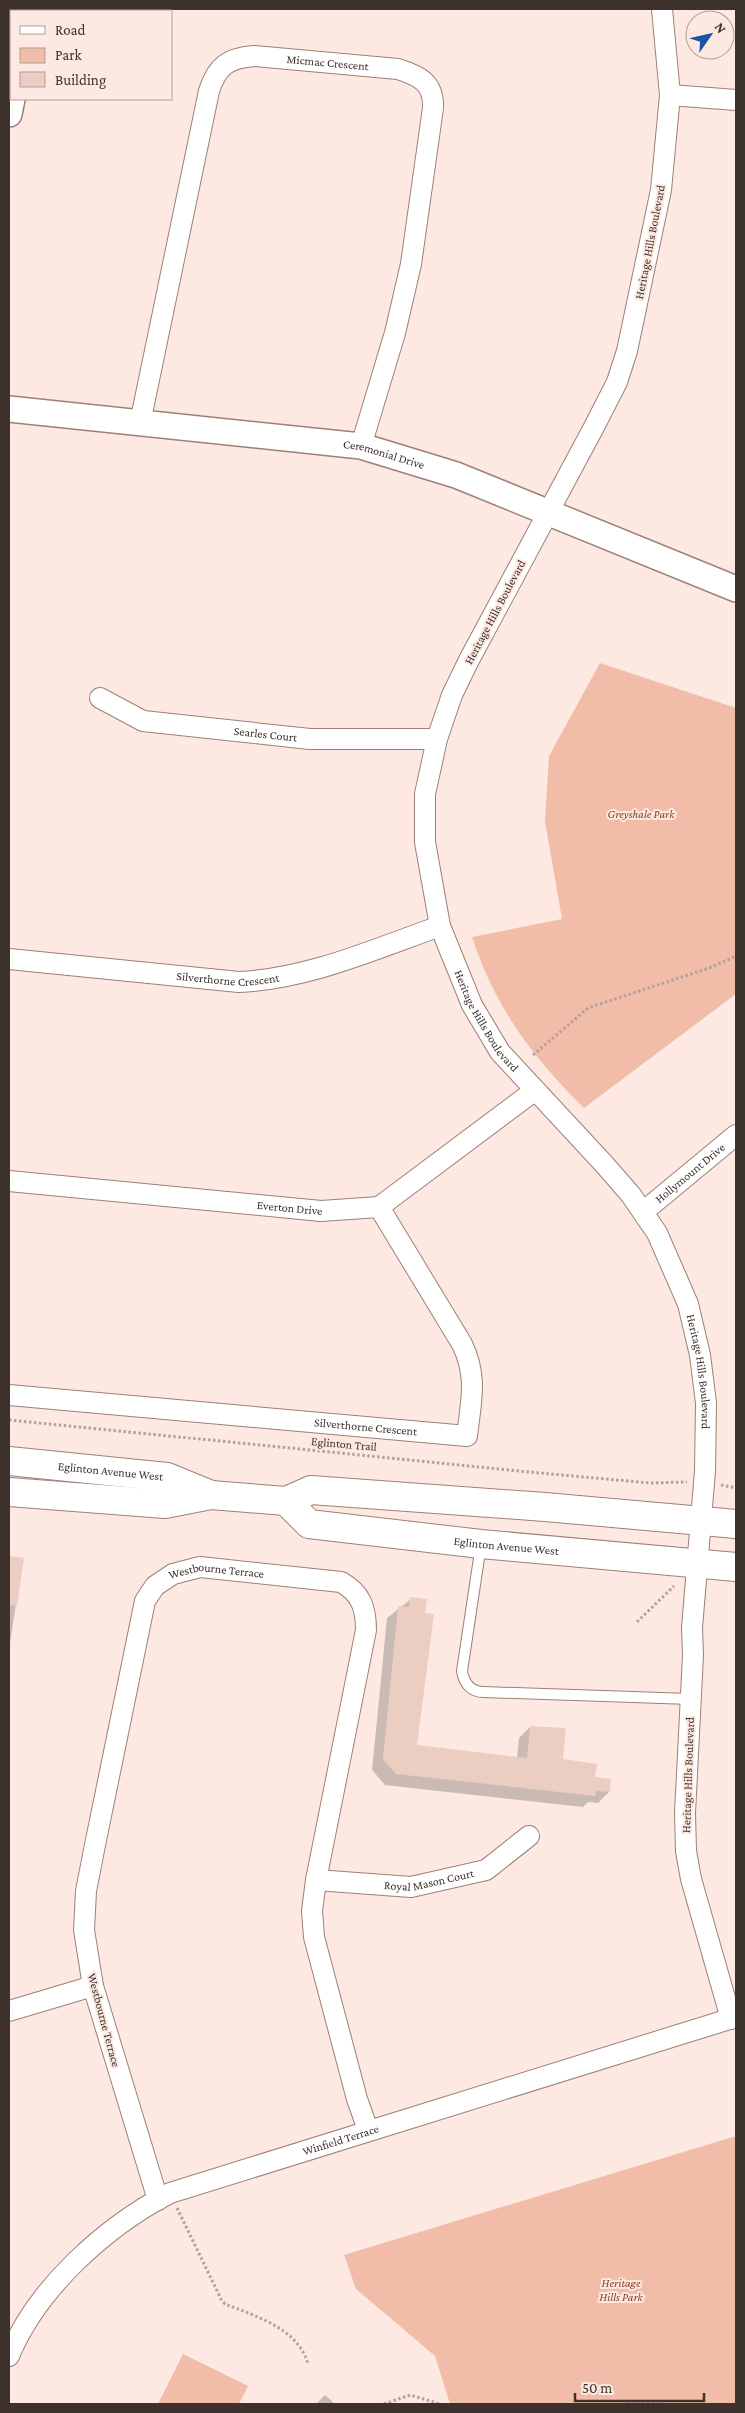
<svg xmlns="http://www.w3.org/2000/svg" width="745" height="2413" font-family="'Crimson Pro',serif">
<rect width="100%" height="100%" fill="#fde9e2"/>
<g fill="#f1bca8">
<path d="M600,663l136,45v286l-152,114c-52,-51 -89,-101 -112,-171l90,-18 -17,-98 4,-65z"/>
<path d="M736,2136v268h-286l-15,-48 -79,-67 -12,-34z"/>
<path d="M183,2354l65,32 -9,18h-81z"/>
</g>
<g fill="#0003">
<path d="M9,1557l14,2 -14,91z"/>
<path d="M411,1599l5,148 101,11 2,-20 11,-11 32,33 32,18 15,14 -11,11 -10,-1 -5,5 -198,-22 -13,-15 15,-152z"/>
<path d="M325,2395l10,9h-19z"/>
</g>
<g fill="#eccdc1">
<path d="M9,1556l15,2 -7,48 -8,-1z"/>
<path d="M410,1597l17,2 -2,14 9,1 -17,131 110,13 3,-32 36,2 -3,31 34,5 -2,13 16,2 -1,13 -14,-1 -1,5 -199,-22 -13,-15 15,-153 11,1z"/>
</g>
<g fill="none" stroke-linecap="round" stroke-linejoin="round">
<defs>
<path id="service" d="M481,1545l-19,126c2,13 9,21 22,21l207,7"/>
<g id="minor">
<path id="s1" d="M662,9l8,86 -9,95 -34,161 -10,31 -23,45 -125,233 -17,35 -15,44 -12,55v48l15,84 32,79 28,47 104,112 27,31 26,38 31,71 12,51 6,48 -1,68 -13,157 1,27 -8,158 1,38 5,28 40,140"/>
<path d="M670,95l66,5"/>
<path id="s2" d="M140,423l69,-332c8,-25 19,-33 45,-35l144,13c22,7 36,14 35,39l-22,156 -16,69 -34,113"/>
<path id="s3" d="M100,698l43,23 167,18h127"/>
<path id="s4" d="M9,959l230,23c69,-3 136,-33 201,-56"/>
<path id="s5" d="M9,1181l312,30 58,-4 155,-116"/>
<path id="s6" d="M643,1212l93,-77"/>
<path id="s7" d="M9,1395l458,41c4,-35 11,-59 -5,-92l-83,-137"/>
<path id="s8" d="M316,1880l95,7 75,-17 43,-34"/>
<path d="M9,2011l84,-25"/>
<path id="s9" d="M158,2200l-65,-214 -9,-56 2,-39 9,-46 50,-244 10,-15 18,-12 27,-7 141,15c20,11 25,26 25,48l-50,250 -4,31 2,26 43,162 11,31"/>
<path id="s10" d="M9,2356c28,-68 96,-129 161,-163l566,-176"/>
</g>
<g id="tertiary">
<path d="M29,11l1,-2"/>
<path d="M9,114l3,-15"/>
<path id="s11" d="M9,409l352,37 95,29 280,114"/>
</g>
<g id="primary">
<path id="s12" d="M9,1461l158,16 44,18"/>
<path d="M9,1492l156,12 46,-9 75,6 25,-11 234,17 191,17"/>
<path id="s13" d="M286,1501l23,23 172,20 255,23"/>
</g>
</defs>
<use href="#service" stroke="#9d8075" stroke-width="12"/>
<use href="#minor" stroke="#9d8075" stroke-width="22"/>
<use href="#tertiary" stroke="#9d8075" stroke-width="28"/>
<use href="#primary" stroke="#9d8075" stroke-width="30"/>
<g stroke="#b3a29c" stroke-width="3" stroke-dasharray="2.5 2.5" stroke-linecap="butt">
<path d="M533,1055l55,-47 121,-40 27,-12"/>
<path d="M9,1420l531,53 110,10 37,-1"/>
<path d="M721,1485l15,3"/>
<path d="M637,1622l37,-36"/>
<path d="M177,2208l44,91 4,5c30,12 73,24 83,60"/>
<path d="M384,2404l26,-9 30,9"/>
<path d="M627,2404l7,-2 30,2"/>
</g>
<use href="#service" stroke="#fff" stroke-width="10"/>
<use href="#minor" stroke="#fff" stroke-width="20"/>
<use href="#tertiary" stroke="#fff" stroke-width="25"/>
<use href="#primary" stroke="#fff" stroke-width="28"/>
</g>
<g text-anchor="middle" stroke-width="4" stroke-linejoin="round" paint-order="stroke">
<g font-size="12" fill="#3d312c" stroke="#fde9e2">
<text dy="4" stroke="none"><textPath href="#s2" startOffset="475">Micmac Crescent</textPath></text>
<text transform="translate(650 242) rotate(-79)" y="4">Heritage Hills Boulevard</text>
<text dy="4" stroke="none"><textPath href="#s11" startOffset="378">Ceremonial Drive</textPath></text>
<text transform="translate(495 612) rotate(-62)" y="4">Heritage Hills Boulevard</text>
<text dy="4" stroke="none"><textPath href="#s3" startOffset="172">Searles Court</textPath></text>
<text dy="4" stroke="none"><textPath href="#s4" startOffset="220">Silverthorne Crescent</textPath></text>
<text dy="4" stroke="none"><textPath href="#s1" startOffset="1075">Heritage Hills Boulevard</textPath></text>
<text dy="4" stroke="none"><textPath href="#s6" startOffset="61">Hollymount Drive</textPath></text>
<text dy="4" stroke="none"><textPath href="#s5" startOffset="282">Everton Drive</textPath></text>
<text dy="4" stroke="none"><textPath href="#s1" startOffset="1495">Heritage Hills Boulevard</textPath></text>
<text dy="4" stroke="none"><textPath href="#s7" startOffset="358">Silverthorne Crescent</textPath></text>
<text transform="translate(344 1444) rotate(5)" y="4">Eglinton Trail</text>
<text dy="4" stroke="none"><textPath href="#s12" startOffset="102">Eglinton Avenue West</textPath></text>
<text dy="4" stroke="none"><textPath href="#s13" startOffset="231">Eglinton Avenue West</textPath></text>
<text dy="4" stroke="none"><textPath href="#s9" startOffset="699">Westbourne Terrace</textPath></text>
<text transform="translate(688 1775) rotate(-88)" y="4">Heritage Hills Boulevard</text>
<text dy="4" stroke="none"><textPath href="#s8" startOffset="114">Royal Mason Court</textPath></text>
<text transform="translate(104 2020) rotate(75)" y="4">Westbourne Terrace</text>
<text dy="4" stroke="none"><textPath href="#s10" startOffset="412">Winfield Terrace</textPath></text>
</g>
<g font-size="12" font-style="italic" fill="#873f22" stroke="#fde9e2">
<text x="641" y="818">Greyshale Park</text>
<text x="621" y="2287">Heritage<tspan x="621" dy="14">Hills Park</tspan></text>
</g>
</g>
<rect width="745" height="2413" fill="none" stroke="#3d312c" stroke-width="20"/>
<rect x="10" y="10" width="162" height="90" fill="#fde9e2" stroke="#b09f99"/>
<rect x="20" y="26" width="25" height="8" fill="#ffffff" stroke="#b09f99"/>
<text x="55" y="35" font-size="15" fill="#3d312c">Road</text>
<rect x="20" y="48" width="25" height="15" fill="#f1bca8" stroke="#b09f99"/>
<text x="55" y="60" font-size="15" fill="#3d312c">Park</text>
<rect x="20" y="72" width="25" height="15" fill="#eccdc1" stroke="#b09f99"/>
<text x="55" y="85" font-size="15" fill="#3d312c">Building</text>
<g transform="translate(710 35) rotate(56)"><circle r="24" fill="#fde9e2" stroke="#b09f99"/>
<path d="M0-4L9 19L0 12L-9 19Z" fill="#1a54a5"/>
<text y="-8" font-size="14" font-weight="bold" text-anchor="middle" fill="#3d312c">N</text>
</g>
<path d="M575 2393v8h129v-8" fill="none" stroke="#3d312c" stroke-width="2.5"/>
<text x="582" y="2393" font-size="15" fill="#3d312c" stroke="#fde9e2" stroke-width="4" paint-order="stroke">50 m</text>
</svg>
